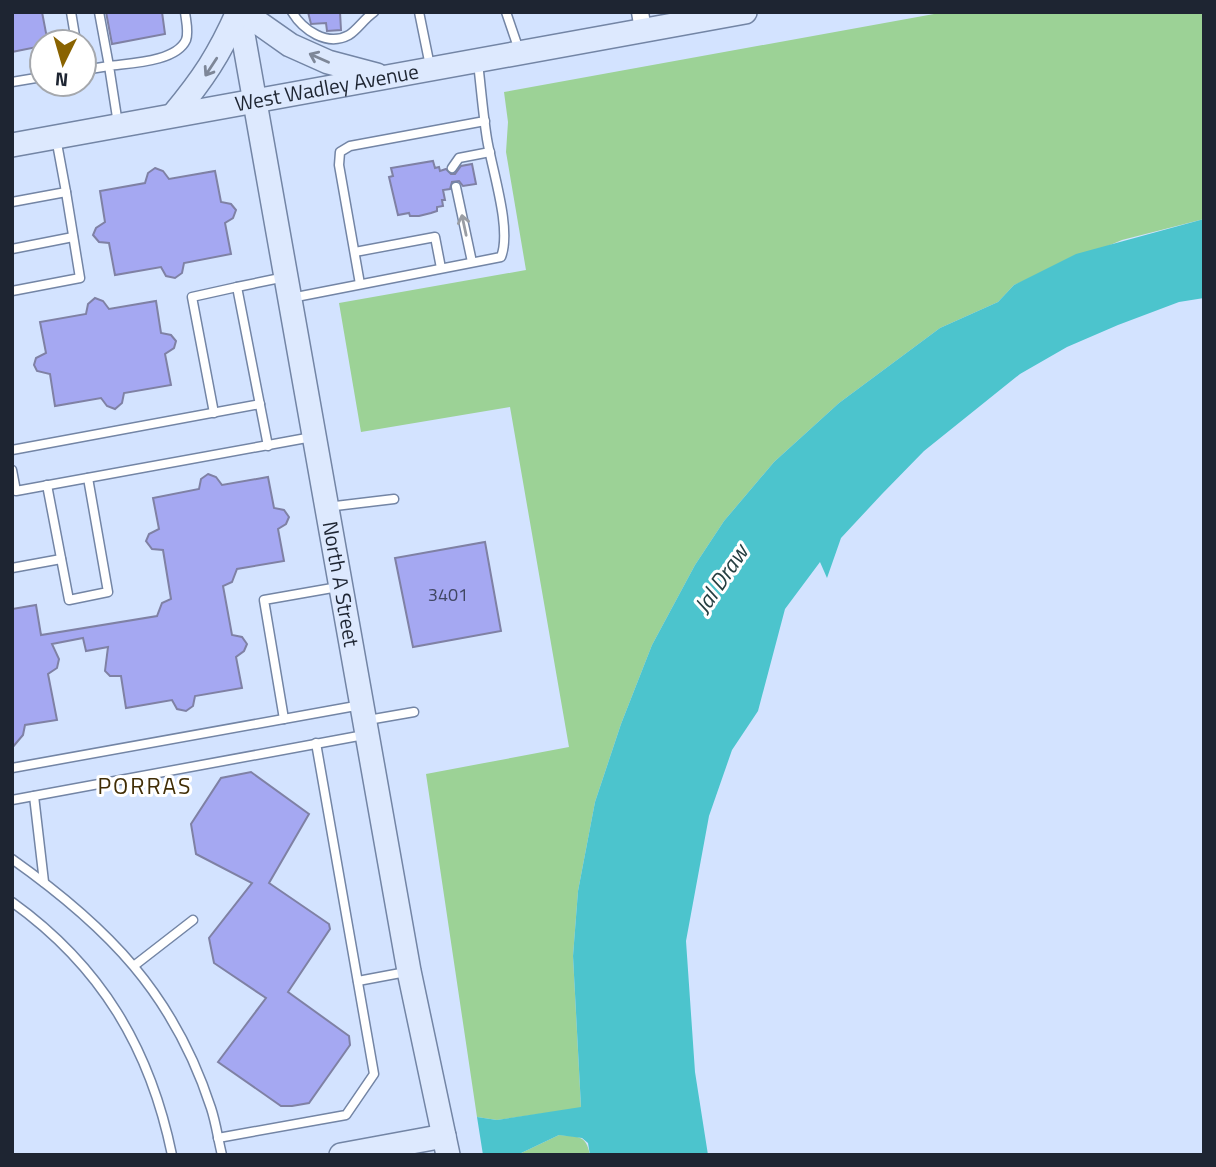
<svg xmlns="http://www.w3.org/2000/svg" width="1216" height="1167" font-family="'Titillium Web',sans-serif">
<rect width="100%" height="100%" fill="#d3e3ff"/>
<g fill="#9cd296">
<path d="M945,12h259v207l-82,21 -108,45 -16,17 -58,26 -101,75 -65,59 -50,59 -29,44 -43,80 -31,79 -26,78 -17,89 -5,65 8,152 -84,12 -20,-3 -51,-343 143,-27 -59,-340 -149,25 -22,-129 187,-33 -20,-118 2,-30 -4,-30z"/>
<path d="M559,1135c19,2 27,-1 31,20h-73z"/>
</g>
<path fill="#4cc4cd" d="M1204,219v79l-25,4 -61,23 -51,22 -47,27 -96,77 -42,43 -41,44 -14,40 -7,-16 -35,47 -27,102 -26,39 -23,66 -23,125 9,131 13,83h-118l-2,-12 -6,-5 -23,-3 -42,20h-34l-6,-38 20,3 84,-13 -8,-151 5,-65 17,-89 26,-78 31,-79 43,-80 29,-44 50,-59 65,-59 101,-75 58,-26 16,-17 62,-31z"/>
<g fill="#a5a8f2" stroke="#7f81a4" stroke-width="2">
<path d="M12,12h30l4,21 13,9h-17v4l-30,6z"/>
<path d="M106,12h56l3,22 -53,10z"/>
<path d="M308,12h32l1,18 -14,1 -1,-8 -15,1z"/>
<path d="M433,161l2,7 4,-1 1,4 6,-2 5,5h4l6,-8 11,-2 4,20 -13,2 -4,-5 -7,1 -2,7 -7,1 2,10h-3l1,6 -6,1v4l-6,2 -12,3h-9l-1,-3 -11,2 -9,-38 4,-1 -2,-8z"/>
<path d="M155,168l8,3 6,8 46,-8 6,31 10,2 5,6 -3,8 -8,5 6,31 -47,9 -2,10 -7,5 -9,-2 -5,-9 -46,8 -6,-32 -10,-1 -6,-7 3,-7 9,-6 -5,-31 45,-8 3,-10z"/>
<path d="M95,298l8,3 6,8 47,-8 5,32 10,2 5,6 -2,7 -9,6 6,31 -47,8 -2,10 -7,6 -8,-3 -6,-8 -46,8 -5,-32 -13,-3 -3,-6 2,-7 10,-5 -6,-31 46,-8 2,-10z"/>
<path d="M208,474l8,3 6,8 46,-8 6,31 10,2 5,7 -3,7 -8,5 6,32 -47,8 -5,13 -9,4 9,49 10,2 5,7 -3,7 -8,6 6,31 -47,8 -2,10 -7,5 -9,-2 -5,-9 -46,8 -5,-32h-11l-5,-5 3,-24 -22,4 -3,-13 -31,6 7,15 -2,9 -9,6 9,46 -32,5 -2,10 -11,13v-139l24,-4 5,30 116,-19 5,-13 9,-4 -8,-49 -11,-1 -6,-8 3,-7 10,-5 -6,-31 46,-9 2,-10z"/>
<path d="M485,542l16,89 -88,16 -18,-89z"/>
<path d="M251,772l58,42 -40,69 60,41 1,5 -42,63 61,44 1,9 -41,58 -17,3h-11l-63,-44 48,-64 -52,-35 -5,-25 43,-55 -56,-29 -5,-30 30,-46z"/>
</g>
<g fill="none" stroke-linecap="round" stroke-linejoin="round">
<defs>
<g id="lane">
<path d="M71,12l5,30"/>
<path d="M292,12c11,18 35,35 57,23 9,-6 15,-16 25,-23"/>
<path d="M419,12l11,54"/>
<path d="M506,12l13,38"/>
<path d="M84,70l25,-4 -10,-54"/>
<path d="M12,82l30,-5"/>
<path d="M118,124l-9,-58c21,-3 67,-4 77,-26 3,-8 0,-19 -1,-28"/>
<path d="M452,168l7,-10 31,-6"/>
<path d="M456,187l16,75"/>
<path d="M12,202l54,-10 -10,-54"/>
<path d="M12,249l61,-12"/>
<path d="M355,252l80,-15 6,31"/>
<path d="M360,284l-21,-119 1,-13 10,-6 135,-25"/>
<path d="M12,291l68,-13 -14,-86"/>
<path d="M291,298l210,-41c11,-28 -9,-87 -14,-118 -4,-25 -6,-51 -9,-76"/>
<path d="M214,413l-22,-116 45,-10"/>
<path d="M268,446l-31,-159 48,-10"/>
<path d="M12,450l248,-46"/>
<path d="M12,470l4,21 296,-54"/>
<path d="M47,485l22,115 39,-8 -20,-114"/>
<path d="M327,507l67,-8"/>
<path d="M12,568l49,-9"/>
<path d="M284,719l-20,-119 74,-13"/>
<path d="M368,720l46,-8"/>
<path d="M12,768l349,-63"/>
<path d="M34,796l10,86"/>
<path d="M12,800l352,-65"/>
<path d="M12,859c96,68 162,135 199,249 5,15 7,31 11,47"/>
<path d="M12,902c89,64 138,146 160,253"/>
<path d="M135,965l58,-45"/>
<path d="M358,981l48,-9"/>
<path d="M218,1138l128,-23 28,-41 -58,-331"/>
</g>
<path id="street" d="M640,12l3,18"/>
<g id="secondary">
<path id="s1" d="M239,12l170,959 39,184"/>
<path d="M243,12l47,33 38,17 49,13"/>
<path d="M173,115c30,-36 46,-60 65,-103"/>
<path id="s2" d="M12,145l733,-133"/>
<path d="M341,1155l103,-19"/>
</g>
</defs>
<use href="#lane" stroke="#7385a5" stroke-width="11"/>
<use href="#street" stroke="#7385a5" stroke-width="19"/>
<use href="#secondary" stroke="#7385a5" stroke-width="26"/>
<use href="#lane" stroke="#fff" stroke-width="8"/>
<use href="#street" stroke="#fff" stroke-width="16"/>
<use href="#secondary" stroke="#dde9fe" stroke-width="23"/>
</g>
<defs><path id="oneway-shaft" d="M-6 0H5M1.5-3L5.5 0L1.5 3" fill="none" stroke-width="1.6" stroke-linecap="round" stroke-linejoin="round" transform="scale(1.75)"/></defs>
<g stroke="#7e8798">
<use href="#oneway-shaft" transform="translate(319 58) rotate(-156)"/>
<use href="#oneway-shaft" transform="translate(211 67) rotate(123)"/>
</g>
<use stroke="#9a9da3" href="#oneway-shaft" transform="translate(464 225) rotate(-102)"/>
<g text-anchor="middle" stroke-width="6" stroke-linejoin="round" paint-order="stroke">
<g font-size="18" fill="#404662">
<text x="448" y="601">3401</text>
</g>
<g font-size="21" fill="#1e2532" stroke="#fff">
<text dy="7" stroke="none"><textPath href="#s2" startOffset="320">West Wadley Avenue</textPath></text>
<text dy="7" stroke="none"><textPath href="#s1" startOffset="581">North A Street</textPath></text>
</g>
<g font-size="23" font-style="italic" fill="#253f41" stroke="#fff">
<text transform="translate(721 579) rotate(-56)" y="8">Jal Draw</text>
</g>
<g font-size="23" letter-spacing="2" fill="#402d05" stroke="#fff">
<text x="145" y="794">PORRAS</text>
</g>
</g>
<rect width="1216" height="1167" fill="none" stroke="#1e2532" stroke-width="28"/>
<g transform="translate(63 63) rotate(185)"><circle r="33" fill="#ffffff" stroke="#a5a8ad" stroke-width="2"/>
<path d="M0-5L12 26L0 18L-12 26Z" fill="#896301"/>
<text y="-10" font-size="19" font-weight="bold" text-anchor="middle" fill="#1e2532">N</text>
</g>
</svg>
